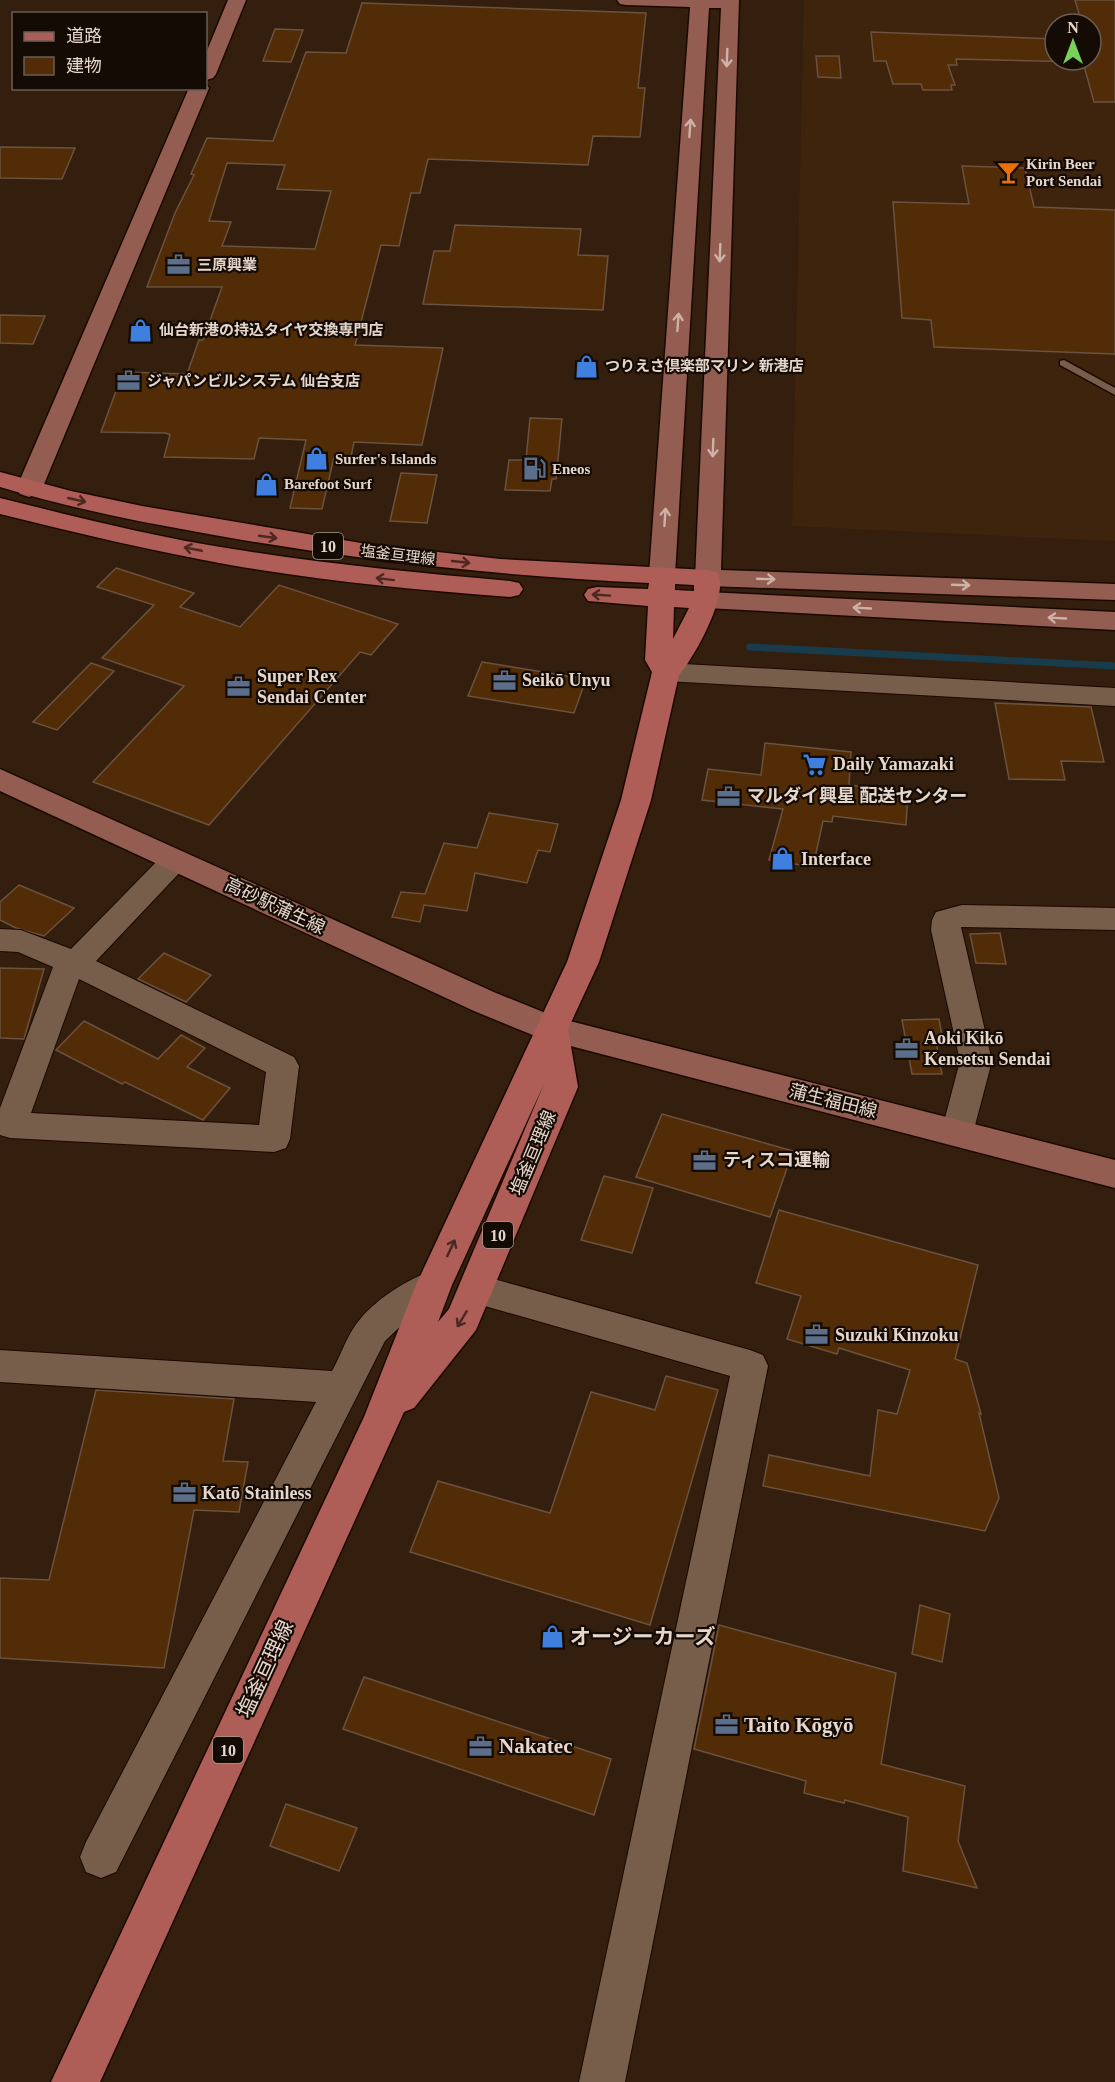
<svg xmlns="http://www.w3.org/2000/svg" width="1115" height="2082" font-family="'Times New Roman','Noto Sans JP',serif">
<rect width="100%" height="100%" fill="#341f0e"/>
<path fill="#3e240d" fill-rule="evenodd" d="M804,0h311v541l-323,-15zM1055,24h36v36h-36z"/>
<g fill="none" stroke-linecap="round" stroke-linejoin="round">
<path stroke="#193c4c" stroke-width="7" d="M750,647l365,19"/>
</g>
<g fill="#522c06" stroke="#6a523f" stroke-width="1.5" fill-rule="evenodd">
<path d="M1075,0h40v102h-21l-11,-40 -127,-3 1,6h-9l7,20h-4l1,5h-29l-2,-6h-28l-7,-23h-12l-3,-29 184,7v21h36v-36h-9z"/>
<path d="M362,3l284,10 -8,75h7l-5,49 -47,-1 -5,29 -160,-6 -8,34h-9l-12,53 -18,-1 -26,100 88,3 -21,97 -68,-3 -3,15h-17l-12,52 -32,-1 16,-68 -47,-2 -5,21 -90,-2 6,-22 -4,-2 -65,-1 22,-60 64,2 12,-34h4l19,-53h-75l28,-74 19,-38 -3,-1 16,-36 66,3 33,-89 40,1zM227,163l58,2 -8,24 54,2 -16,58 -93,-3 9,-24 -22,-1z"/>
<path d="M275,29l28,1 -12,32 -28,-1z"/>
<path d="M816,56h23l2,22 -23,-1z"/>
<path d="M0,147l75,1 -13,31 -62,-1z"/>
<path d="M962,166l63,2 9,39 81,3v144l-181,-7 -3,-27 -29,-2 -9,-116 76,2z"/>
<path d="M455,225l126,4 -3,26 30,1 -5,54 -180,-6 11,-53h16z"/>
<path d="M0,315l45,1 -12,28 -33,-1z"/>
<path d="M530,418l32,1 -6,60h-4l-2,12 -45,-1 4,-30h17z"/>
<path d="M401,473l36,2 -10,48 -37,-2z"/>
<path d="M116,568l78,25 -14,14 60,20 39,-42 119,39 -27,31 -11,-3 -151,173 -116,-43 91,-96 -82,-28 52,-53 -57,-18z"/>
<path d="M482,662l104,17 -12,34 -106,-17z"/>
<path d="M91,663l23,8 -57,59 -24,-8z"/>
<path d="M995,703l96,4 13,55 -43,-1 4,19 -56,-1z"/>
<path d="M765,743l86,9 -2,33 59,7 -2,33 -73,-9 -1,6 -9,-1 -10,46 -44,-7 14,-51 -81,-9 6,-31 53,6z"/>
<path d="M489,813l69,11 -8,28 -12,-2 -11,33 -52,-10 -8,38 -43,-6 -4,17 -28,-5 9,-25 24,2 19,-51 33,5z"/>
<path d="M19,885l55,23 -30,28 -28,-8 -16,-8v-18z"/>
<path d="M1000,933l6,31 -30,-1 -6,-29z"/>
<path d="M164,953l47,22 -25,27 -48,-23z"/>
<path d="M0,968l44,1 -20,70 -24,-1z"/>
<path d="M939,1019l4,23h-7l6,32h-30l-10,-54z"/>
<path d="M84,1021l74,38 23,-24 24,13 -18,19 43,21 -27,32 -78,-38 -3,2 -66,-34z"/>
<path d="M662,1114l131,37 -23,66 -134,-40z"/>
<path d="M604,1176l49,12 -21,65 -51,-13z"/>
<path d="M779,1210l199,55 -23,94 12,4 14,51 -2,-1 20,85 -14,33 -222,-45 6,-31 101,21 8,-66 19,4 13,-44 -71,-22 -2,6 -50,-15 14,-43 -45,-13z"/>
<path d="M666,1376l52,14 -68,235 -240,-73 28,-71 112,32 41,-121 64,18z"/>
<path d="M96,1390l138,9 -11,62 25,1 -9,50 -45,-2 -30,158 -164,-10v-80l49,2z"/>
<path d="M920,1605l30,9 -8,48 -30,-8z"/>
<path d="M719,1625l177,48 -15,91 84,22 -7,55 19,47 -74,-17 5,-54 -63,-17 -1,3 -40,-10 2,-12 -112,-32z"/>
<path d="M364,1677l247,82 -17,56 -251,-86z"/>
<path d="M286,1804l71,24 -18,43 -69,-25z"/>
</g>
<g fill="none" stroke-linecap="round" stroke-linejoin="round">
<defs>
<path id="lane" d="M1064,360l51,28v7l-55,-30v-4z"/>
<g id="street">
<path d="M666,663l449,25v18l-449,-25 -9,-3 -4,-6 4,-6z"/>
<path d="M175,850l10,3 5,7 -5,7 -89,94 198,96 5,9 -9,73 -4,9 -12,4 -264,-14 -10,-3v-27l53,-141 -35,-15 -18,-1v-22l21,1 50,19 94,-96zM79,979l187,93 -7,53 -228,-12z"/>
<path d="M962,905l153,3v22l-154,-3 31,134 -19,72 -4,9 -12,4 -12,-4 -4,-9 19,-72 -29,-131 1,-10 4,-8z"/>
<path d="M434,1270l12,4 5,11 -5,11 -38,23 -23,22 -269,531 -15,6 -15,-6 -6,-15 6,-15 230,-440 -316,-20v-32l332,21c9,-16 16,-39 29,-53 18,-21 47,-39 73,-48z"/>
<path d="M476,1274l274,76 13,5 5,11 -143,716h-46l151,-706 -266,-76 -5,-11 5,-11z"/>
</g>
<g id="secondary">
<path d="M228,0h18l-30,74 -3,4 -7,2v-27z"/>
<path d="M617,0h122l-18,570 394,14v16l-407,-14 -9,-2 -4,-6 26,-570h-12l-34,567 -4,6 -9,2 -9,-2 -4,-6 41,-568 -64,-2 -6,-1z"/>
<path d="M206,84l3,4 -167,401 -4,5 -9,3 -9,-3 -4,-5 173,-401h17z"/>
<path d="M706,592l409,20v18l-409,-22 -9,-2 -4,-6 4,-6z"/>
<path d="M0,769l496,224 62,25 557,142v28l-575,-150 -66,-27 -474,-220z"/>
</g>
<g id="primary">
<path d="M0,472l71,19 71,15 225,38 133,15 208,11 9,2c14,20 -23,86 -38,103l-28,125 -52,162 -31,67 10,58 -102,243 -62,78 -10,4 -304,670h-49l313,-665 52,-132 151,-323 54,-162 31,-128 -7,-12 3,-54 -60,-5 -4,-6 4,-6 9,-2 51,2 1,-6c-150,-7 -298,-23 -446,-50 -68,-12 -137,-26 -203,-46zM675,584l19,1v6l-19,-1zM674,607l15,1 -16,31zM544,1084l-95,225 -11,13 14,-37z"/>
<path d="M0,498c77,19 154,39 233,51 92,15 184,24 277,32l9,2 4,6 -4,6 -9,2c-93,-7 -187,-16 -280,-32 -77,-14 -154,-32 -230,-51z"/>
</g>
</defs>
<use href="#lane" stroke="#1b0800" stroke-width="3"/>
<use href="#street" stroke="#1b0800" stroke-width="2"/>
<use href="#secondary" stroke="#1b0800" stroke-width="3"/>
<use href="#primary" stroke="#1b0800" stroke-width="3"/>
<use href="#lane" fill="#775e4b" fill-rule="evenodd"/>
<use href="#street" fill="#775e4b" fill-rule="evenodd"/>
<use href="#secondary" fill="#935d51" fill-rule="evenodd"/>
<use href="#primary" fill="#ae5d57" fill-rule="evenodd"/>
</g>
<defs><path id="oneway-shaft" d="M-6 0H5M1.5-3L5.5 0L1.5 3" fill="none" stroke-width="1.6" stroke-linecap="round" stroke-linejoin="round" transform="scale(1.5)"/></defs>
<g stroke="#cdb2a7">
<use href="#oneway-shaft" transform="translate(727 58) rotate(92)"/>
<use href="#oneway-shaft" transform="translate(690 128) rotate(-86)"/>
<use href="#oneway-shaft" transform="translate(720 253) rotate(92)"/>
<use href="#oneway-shaft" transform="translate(678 322) rotate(-86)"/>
<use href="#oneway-shaft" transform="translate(713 448) rotate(92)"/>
<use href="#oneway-shaft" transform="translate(665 517) rotate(-86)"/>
<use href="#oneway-shaft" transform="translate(766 579) rotate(2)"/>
<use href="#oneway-shaft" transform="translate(961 585) rotate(2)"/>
<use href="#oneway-shaft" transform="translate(862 608) rotate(-177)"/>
<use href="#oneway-shaft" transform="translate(1057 618) rotate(-177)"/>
</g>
<g stroke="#4b2822">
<use href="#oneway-shaft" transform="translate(77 500) rotate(13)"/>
<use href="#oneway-shaft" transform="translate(268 537) rotate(8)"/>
<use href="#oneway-shaft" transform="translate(193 549) rotate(-169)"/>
<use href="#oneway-shaft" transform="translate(461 562) rotate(6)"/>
<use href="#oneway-shaft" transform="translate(385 579) rotate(-173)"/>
<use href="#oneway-shaft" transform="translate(601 595) rotate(-176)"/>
<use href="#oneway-shaft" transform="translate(451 1248) rotate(-65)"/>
<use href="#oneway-shaft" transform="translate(462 1319) rotate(121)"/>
</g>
<defs>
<symbol id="bar-bare" viewBox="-9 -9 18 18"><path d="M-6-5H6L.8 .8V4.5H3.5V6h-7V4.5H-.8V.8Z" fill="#e8710a" stroke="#150b05" stroke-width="2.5" paint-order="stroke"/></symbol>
<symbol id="office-bare" viewBox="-9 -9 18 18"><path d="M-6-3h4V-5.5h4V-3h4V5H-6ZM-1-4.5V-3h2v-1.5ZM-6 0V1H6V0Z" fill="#5c6f8a" stroke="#150b05" stroke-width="2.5" paint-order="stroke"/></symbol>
<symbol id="shop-bare" viewBox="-9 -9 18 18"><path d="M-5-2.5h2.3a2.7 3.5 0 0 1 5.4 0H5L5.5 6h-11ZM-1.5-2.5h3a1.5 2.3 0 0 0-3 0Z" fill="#3f7fe0" stroke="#150b05" stroke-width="2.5" paint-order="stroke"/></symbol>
<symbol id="fuel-bare" viewBox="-9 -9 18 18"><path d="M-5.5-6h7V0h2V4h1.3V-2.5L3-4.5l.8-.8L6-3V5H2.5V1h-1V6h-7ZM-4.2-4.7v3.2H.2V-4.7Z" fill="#5c6f8a" stroke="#150b05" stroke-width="2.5" paint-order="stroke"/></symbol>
<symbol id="supermarket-bare" viewBox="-9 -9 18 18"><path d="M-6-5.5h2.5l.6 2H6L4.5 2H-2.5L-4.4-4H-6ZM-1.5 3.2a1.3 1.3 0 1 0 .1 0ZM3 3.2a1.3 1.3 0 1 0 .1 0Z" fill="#3f7fe0" stroke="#150b05" stroke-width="2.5" paint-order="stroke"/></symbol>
</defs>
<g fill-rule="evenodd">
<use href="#bar-bare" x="992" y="156" width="33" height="33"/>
<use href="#office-bare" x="162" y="248" width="33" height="33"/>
<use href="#shop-bare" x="124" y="314" width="33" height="33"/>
<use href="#shop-bare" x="570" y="350" width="33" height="33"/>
<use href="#office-bare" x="112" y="364" width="33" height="33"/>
<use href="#shop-bare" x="300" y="442" width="33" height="33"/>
<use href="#fuel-bare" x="518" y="452" width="33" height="33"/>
<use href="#shop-bare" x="250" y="468" width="33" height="33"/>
<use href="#office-bare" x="488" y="664" width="33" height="33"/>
<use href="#office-bare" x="222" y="670" width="33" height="33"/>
<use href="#supermarket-bare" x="798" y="748" width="33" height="33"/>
<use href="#office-bare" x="712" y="780" width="33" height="33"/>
<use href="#shop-bare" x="766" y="842" width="33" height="33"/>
<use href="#office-bare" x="890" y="1032" width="33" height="33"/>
<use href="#office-bare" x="688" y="1144" width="33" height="33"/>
<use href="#office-bare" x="800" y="1318" width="33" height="33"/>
<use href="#office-bare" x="168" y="1476" width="33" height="33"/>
<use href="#shop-bare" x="536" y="1620" width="33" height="33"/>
<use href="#office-bare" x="710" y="1708" width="33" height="33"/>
<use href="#office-bare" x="464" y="1730" width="33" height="33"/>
</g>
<g text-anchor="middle" stroke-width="4.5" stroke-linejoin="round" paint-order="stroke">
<g font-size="15" font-weight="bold" fill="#e6d7cc" stroke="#150b05" text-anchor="start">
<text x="1026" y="169">Kirin Beer<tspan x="1026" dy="17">Port Sendai</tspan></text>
<text x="197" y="270">三原興業</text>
<text x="159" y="335">仙台新港の持込タイヤ交換専門店</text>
<text x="605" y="371">つりえさ倶楽部マリン 新港店</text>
<text x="147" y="386">ジャパンビルシステム 仙台支店</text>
<text x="335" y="464">Surfer's Islands</text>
<text x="552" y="474">Eneos</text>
<text x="284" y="489">Barefoot Surf</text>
</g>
<g font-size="15" fill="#e6d7cc" stroke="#150b05">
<text transform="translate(398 555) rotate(7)" y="5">塩釜亘理線</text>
</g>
<g fill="#150b05" stroke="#a79a90" stroke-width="1.5">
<rect x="313" y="533" width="30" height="26" rx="4.5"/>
<rect x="483" y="1222" width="30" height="26" rx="4.5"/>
<rect x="213" y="1737" width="30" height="26" rx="4.5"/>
</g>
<g font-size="16" font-weight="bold" fill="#e6d7cc">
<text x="328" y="552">10</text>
<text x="498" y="1241">10</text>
<text x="228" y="1756">10</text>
</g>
<g font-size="18" font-weight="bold" fill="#e6d7cc" stroke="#150b05" text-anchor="start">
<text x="257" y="682">Super Rex<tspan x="257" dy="21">Sendai Center</tspan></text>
<text x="522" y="686">Seikō Unyu</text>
<text x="833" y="770">Daily Yamazaki</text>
<text x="747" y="802">マルダイ興星 配送センター</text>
<text x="801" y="865">Interface</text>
<text x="924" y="1044">Aoki Kikō<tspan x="924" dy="21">Kensetsu Sendai</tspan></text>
<text x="723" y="1166">ティスコ運輸</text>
<text x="835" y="1341">Suzuki Kinzoku</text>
<text x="202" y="1499">Katō Stainless</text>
</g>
<g font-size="18" fill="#e6d7cc" stroke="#150b05">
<text transform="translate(275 906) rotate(25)" y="6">高砂駅蒲生線</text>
<text transform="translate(833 1101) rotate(14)" y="6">蒲生福田線</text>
<text transform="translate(533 1153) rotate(-67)" y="6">塩釜亘理線</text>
</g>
<g font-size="21" font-weight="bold" fill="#e6d7cc" stroke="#150b05" text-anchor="start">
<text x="570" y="1644">オージーカーズ</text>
<text x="744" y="1732">Taito Kōgyō</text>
<text x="499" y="1753">Nakatec</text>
</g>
<g font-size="21" fill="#e6d7cc" stroke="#150b05">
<text transform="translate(265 1669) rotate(-65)" y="7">塩釜亘理線</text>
</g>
</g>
<rect x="12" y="12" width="195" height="78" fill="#150b05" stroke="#695d55" stroke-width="1.5"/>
<rect x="24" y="32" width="30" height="9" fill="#ae5d57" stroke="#695d55" stroke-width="1.5"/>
<text x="66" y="42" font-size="18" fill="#e6d7cc">道路</text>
<rect x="24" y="57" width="30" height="18" fill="#522c06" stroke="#695d55" stroke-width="1.5"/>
<text x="66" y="72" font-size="18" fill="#e6d7cc">建物</text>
<g transform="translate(1073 42)"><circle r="28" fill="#150b05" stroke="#695d55" stroke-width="1.5"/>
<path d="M0-4.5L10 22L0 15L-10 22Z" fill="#79d157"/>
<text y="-9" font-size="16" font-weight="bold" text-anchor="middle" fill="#e6d7cc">N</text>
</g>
</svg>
